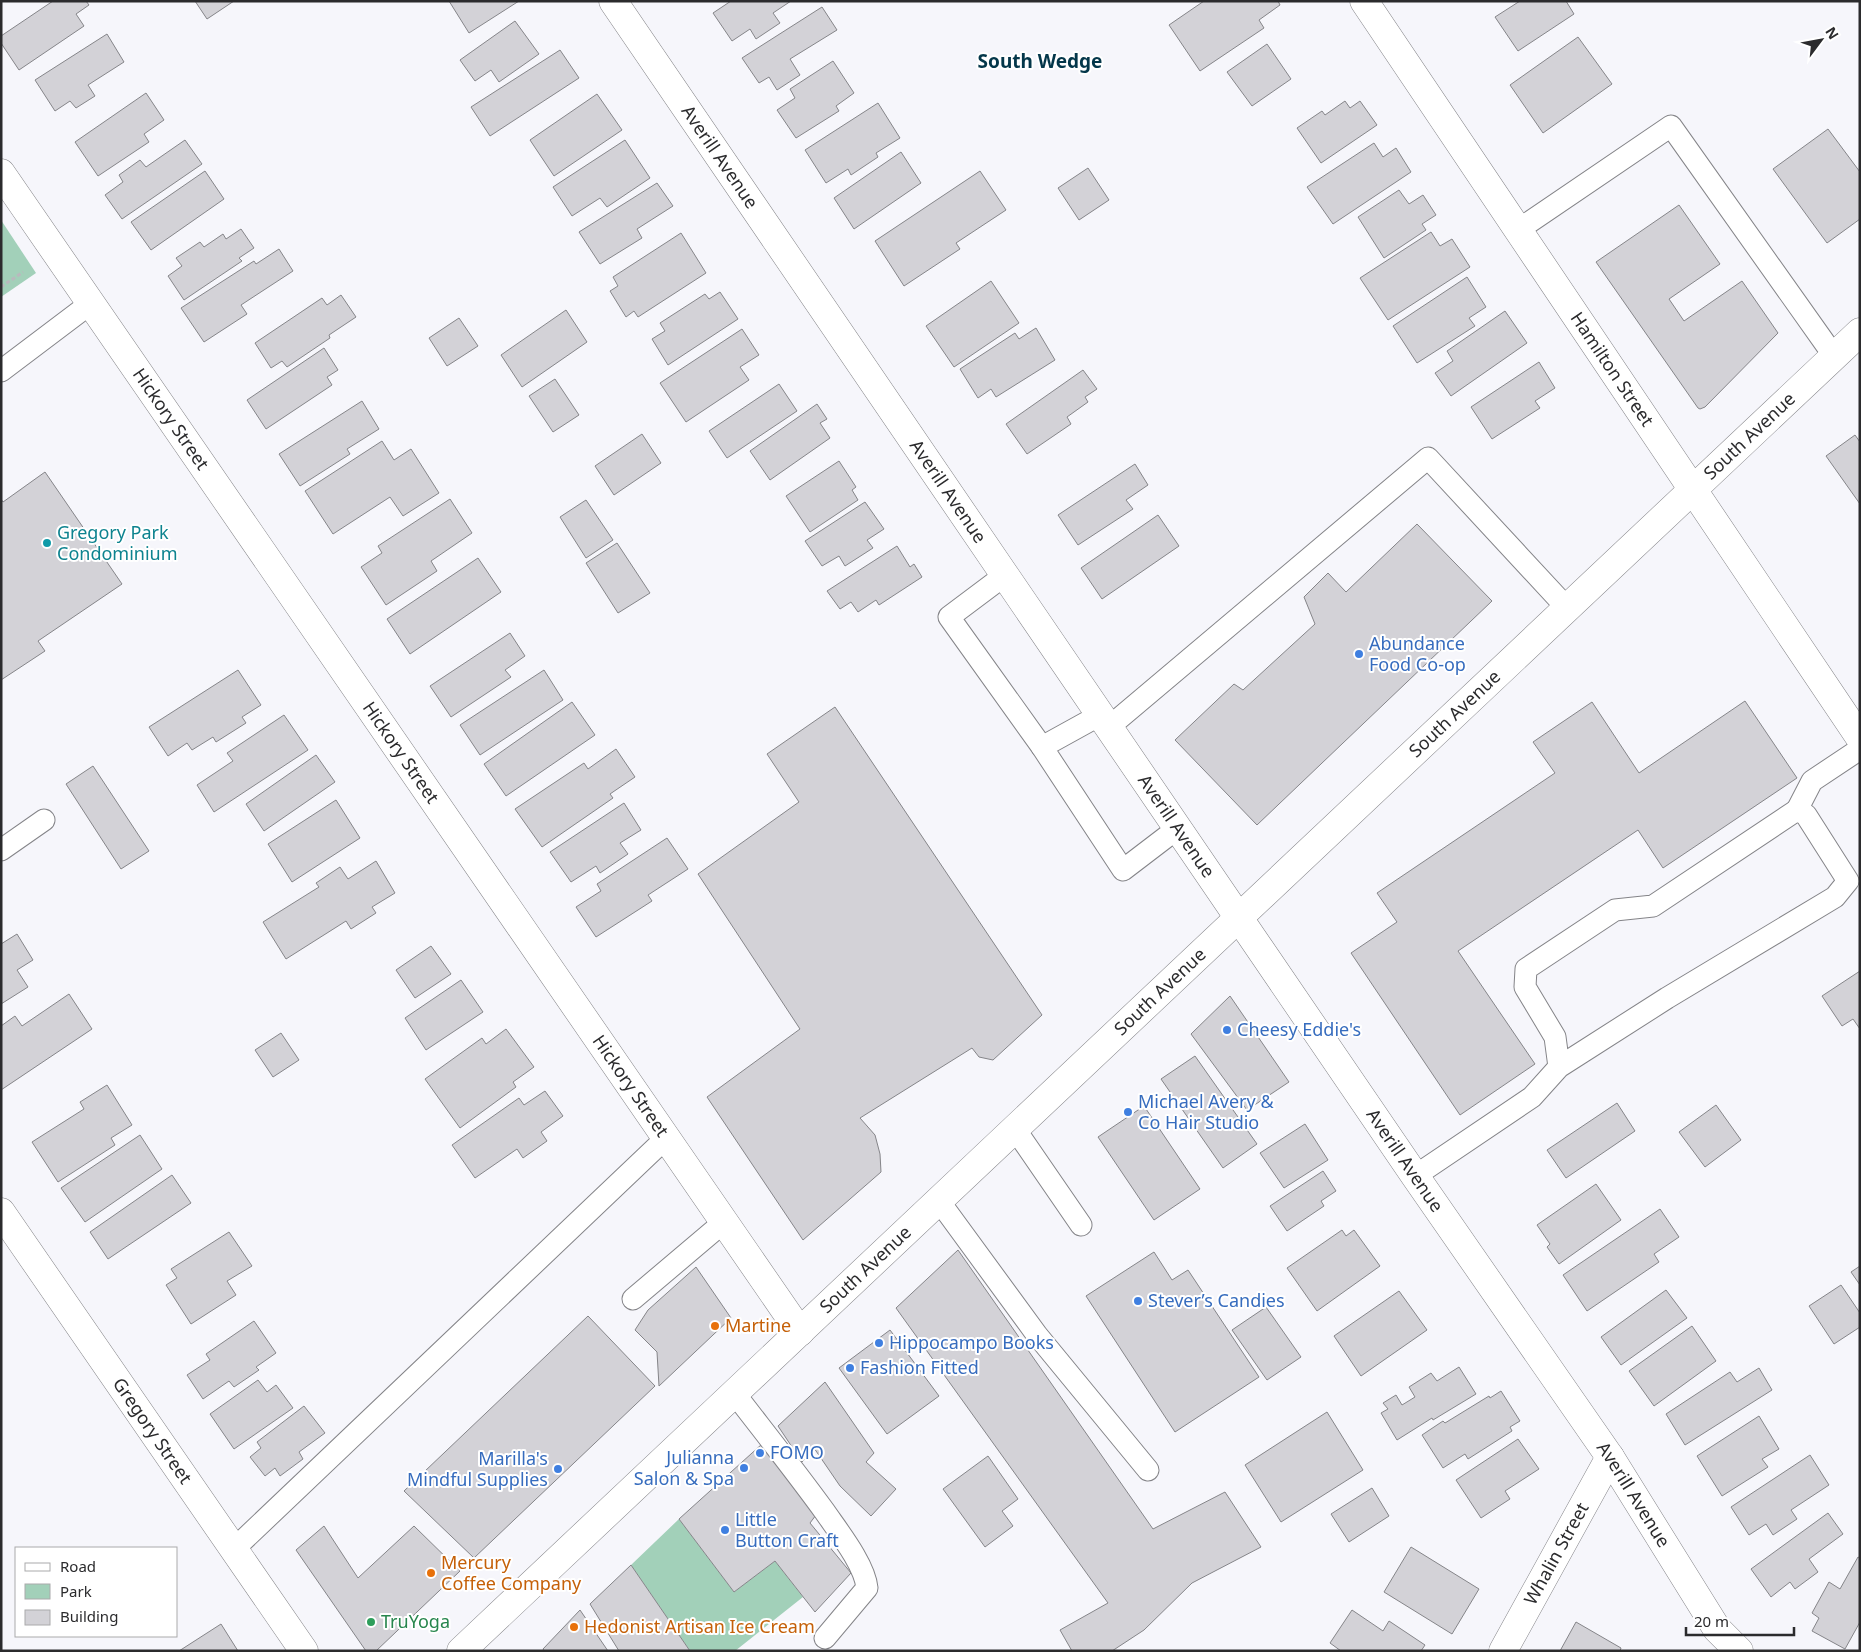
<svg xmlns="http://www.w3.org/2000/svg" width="1861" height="1652" font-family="'Noto Sans',sans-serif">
<rect width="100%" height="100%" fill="#f6f6fb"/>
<g fill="#a2d0b9">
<path d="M1,220l35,53 -35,24z"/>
<path d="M679,1519l55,73 41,-31 28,36 -68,54h-45l-59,-86z"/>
</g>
<g fill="#d3d2d7" stroke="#858589">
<path d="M53,1h33l3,4 -13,9 8,12 -65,44 -18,-27v-7z"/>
<path d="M195,1h39l-27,18z"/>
<path d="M449,1h70l-50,32z"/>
<path d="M731,1h60l-18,12 7,10 -24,16 -6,-10 -18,12 -19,-28z"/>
<path d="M1204,1h74l2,4 -21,15 5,8 -64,43 -31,-46z"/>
<path d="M1520,1h46l8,13 -56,37 -23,-34z"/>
<path d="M822,7l15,23 -47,29 10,16 -23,15 -8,-13 -10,6 -17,-25z"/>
<path d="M515,21l24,33 -40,28 -8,-12 -16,11 -15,-21z"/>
<path d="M107,34l17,28 -36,23 7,11 -19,12 -6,-7 -15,10 -20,-31z"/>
<path d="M1578,37l34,47 -69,49 -33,-48z"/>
<path d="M1267,44l24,35 -39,27 -25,-34z"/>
<path d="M560,50l19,28 -89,58 -19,-29z"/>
<path d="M833,61l21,32 -18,13 3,5 -43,27 -19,-28 18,-12 -5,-9z"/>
<path d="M146,93l18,27 -20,14 5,8 -51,34 -23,-34z"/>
<path d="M597,94l25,36 -68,46 -24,-36z"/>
<path d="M1345,101l5,7 10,-7 17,24 -56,38 -24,-35 25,-17 3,4z"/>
<path d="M878,103l22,35 -24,15 2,4 -27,18 -3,-6 -22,14 -21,-33z"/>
<path d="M1828,129l32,43v47l-33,24 -54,-74z"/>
<path d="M185,140l17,24 -80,55 -17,-24 18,-13 -4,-7 21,-15 6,7z"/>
<path d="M625,140l25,38 -43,29 -7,-9 -28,18 -19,-29z"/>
<path d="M1374,143l9,14 13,-9 15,24 -78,52 -26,-37z"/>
<path d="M901,152l20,31 -67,46 -20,-31z"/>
<path d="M1088,168l21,32 -30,20 -21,-32z"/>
<path d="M205,171l19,28 -73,51 -20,-28z"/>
<path d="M980,171l26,39 -50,33 4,6 -56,37 -29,-45z"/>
<path d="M657,183l16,23 -36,23 5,9 -42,26 -21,-32z"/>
<path d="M1399,190l10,14 14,-9 13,20 -14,9 4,6 -42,28 -26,-41z"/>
<path d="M1679,205l41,59 -51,35 15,22 58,-40 36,52 -73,74 -5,2 -2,-1 -102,-146z"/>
<path d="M241,229l13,19 -15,10 3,3 -58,39 -16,-24 14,-10 -6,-8 24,-16 4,5 19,-13 3,5z"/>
<path d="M1431,232l9,14 12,-7 18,28 -82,53 -28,-42z"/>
<path d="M681,233l25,40 -68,44 -4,-6 -8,6 -16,-26 8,-5 -5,-9z"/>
<path d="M279,249l14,22 -52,34 6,9 -43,28 -23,-34 73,-47 2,3z"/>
<path d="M1467,277l19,30 -17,11 6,8 -58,37 -24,-37z"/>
<path d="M991,281l28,42 -65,44 -28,-41z"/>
<path d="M720,292l18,27 -70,46 -16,-26 13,-8 -5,-8 45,-29 4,5z"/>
<path d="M341,295l15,22 -27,18 1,3 -43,29 -5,-6 -11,7 -16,-25 67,-45 5,7z"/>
<path d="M566,310l21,32 -65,45 -21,-32z"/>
<path d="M1505,311l22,32 -76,53 -16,-23 18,-12 -6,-10z"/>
<path d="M459,318l19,28 -31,20 -18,-28z"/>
<path d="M1036,328l19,32 -59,37 -5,-8 -13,9 -18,-29 55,-36 4,6z"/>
<path d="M742,329l17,26 -19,12 9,13 -63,42 -26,-39z"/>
<path d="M324,348l14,22 -11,7 5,8 -66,44 -19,-29z"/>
<path d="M1539,362l16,26 -20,13 5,7 -48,31 -21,-32z"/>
<path d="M1083,370l14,19 -12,8 3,5 -21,15 4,7 -44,30 -21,-30z"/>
<path d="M555,379l24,36 -26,17 -24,-36z"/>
<path d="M779,384l18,27 -70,47 -18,-27z"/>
<path d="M362,401l17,28 -32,20 3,5 -50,32 -21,-32z"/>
<path d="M817,404l10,15 -7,4 10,15 -60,42 -20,-29z"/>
<path d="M642,434l19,29 -47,32 -19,-29z"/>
<path d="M1855,435l5,7v62l-34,-48z"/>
<path d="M382,441l12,19 17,-11 28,44 -36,23 -13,-19 -57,37 -28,-43z"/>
<path d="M839,461l17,26 -4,3 6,10 -48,32 -24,-36z"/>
<path d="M1135,464l13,21 -22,15 7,9 -55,36 -20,-30z"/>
<path d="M45,472l77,112 -84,57 7,10 -44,29v-181l2,3z"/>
<path d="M450,499l22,34 -41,28 6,10 -51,34 -25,-38 21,-14 -4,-7z"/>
<path d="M586,500l27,40 -27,18 -26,-41z"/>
<path d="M865,502l19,27 -17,11 6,8 -28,18 -6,-10 -17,10 -17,-25z"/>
<path d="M1158,515l21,31 -77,53 -21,-31z"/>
<path d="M1417,524l75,77 -235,224 -82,-85 59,-56 9,6 72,-66 -11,-27 24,-24 18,19z"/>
<path d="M617,543l33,50 -32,20 -32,-50z"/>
<path d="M897,546l13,21 4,-3 8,13 -43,28 -3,-5 -18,12 -7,-10 -11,7 -13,-18z"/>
<path d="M478,558l23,34 -91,62 -23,-35z"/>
<path d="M510,633l15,23 -20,14 6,7 -60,40 -21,-31z"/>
<path d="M238,670l23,35 -19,12 4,6 -30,19 -3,-5 -21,13 -5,-7 -19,13 -19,-29z"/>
<path d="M544,670l19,30 -83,55 -20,-30z"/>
<path d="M1745,701l52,77 -134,90 -25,-38 -180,121 77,113 -75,51 -109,-162 46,-31 -20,-29 178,-120 -22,-31 59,-40 47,71z"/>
<path d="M572,702l23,33 -89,61 -22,-32z"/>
<path d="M835,707l207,308 -49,45 -14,-3 -7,-9 -112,70 15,17 5,19 1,18 -78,68 -96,-143 93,-68 -102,-155 101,-72 -32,-48z"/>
<path d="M284,715l24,35 -94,62 -17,-27 36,-24 -6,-8z"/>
<path d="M616,749l19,28 -25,17 3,4 -71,49 -27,-38 69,-46 4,6z"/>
<path d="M316,755l19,27 -71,49 -18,-27z"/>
<path d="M93,766l56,85 -28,18 -55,-85z"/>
<path d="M336,800l24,38 -68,44 -24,-38z"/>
<path d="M624,803l17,27 -21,13 8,11 -28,19 -4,-7 -25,16 -21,-30z"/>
<path d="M667,838l21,31 -40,26 4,6 -56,36 -20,-30 25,-16 -4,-7z"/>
<path d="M376,861l19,32 -23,14 4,6 -25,16 -5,-8 -60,38 -23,-37 56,-35 -3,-4 24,-16 8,12z"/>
<path d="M17,934l16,26 -16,10 11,17 -27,17v-60z"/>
<path d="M431,946l20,28 -36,24 -19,-28z"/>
<path d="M1860,971v58l-7,-10 -11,7 -20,-30z"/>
<path d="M461,980l22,32 -57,38 -21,-32z"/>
<path d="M69,994l23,35 -91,61v-64l14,-10 7,10z"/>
<path d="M1230,996l59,86 -42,28 -56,-76z"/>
<path d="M506,1029l28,38 -21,15 3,5 -56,41 -35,-49 57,-41 4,6z"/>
<path d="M281,1033l18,27 -26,17 -18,-27z"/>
<path d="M1195,1056l62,88 -34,24 -62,-89z"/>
<path d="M107,1085l25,40 -21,13 4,7 -57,37 -26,-40 52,-33 -4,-7z"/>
<path d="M545,1091l18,25 -22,16 6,9 -24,17 -6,-9 -42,29 -23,-33 67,-47 5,7z"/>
<path d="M1617,1103l18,28 -69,47 -19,-28z"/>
<path d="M1716,1105l25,35 -36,27 -26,-35z"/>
<path d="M1144,1106l56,83 -46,31 -56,-83z"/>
<path d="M1305,1124l23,36 -44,28 -24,-35z"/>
<path d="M140,1135l22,34 -77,53 -24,-34z"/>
<path d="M1323,1171l13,20 -15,10 3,5 -37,25 -17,-25z"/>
<path d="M172,1175l19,28 -83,56 -18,-27z"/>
<path d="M1596,1184l25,36 -62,44 -12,-17 3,-3 -13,-19z"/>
<path d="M1660,1209l19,28 -25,17 5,8 -72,49 -24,-36z"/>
<path d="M1342,1230l4,6 8,-6 26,36 -63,45 -30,-43z"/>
<path d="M229,1232l23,34 -25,15 9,14 -45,29 -25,-39 11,-7 -6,-9z"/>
<path d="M958,1250l195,279 72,-37 36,55 -69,36 -48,47 -32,21h-40l-12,-21 48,-27 -212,-295z"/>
<path d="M1154,1252l18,28 16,-10 71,107 -84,55 -89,-136z"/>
<path d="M1860,1266v19l-9,-13z"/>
<path d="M696,1267l35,51 -72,68 -2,-34 -22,-22 13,-20z"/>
<path d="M1841,1285l19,28v14l-26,17 -25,-38z"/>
<path d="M1666,1290l21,28 -66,47 -20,-28z"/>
<path d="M1399,1291l28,39 -66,46 -27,-40z"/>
<path d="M1266,1307l35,50 -34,23 -35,-50z"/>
<path d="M588,1316l67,70 -181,172 -70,-67z"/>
<path d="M254,1321l22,32 -20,14 3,3 -25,17 -5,-6 -26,18 -16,-24 23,-15 -4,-6z"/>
<path d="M1692,1326l24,35 -62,45 -25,-35z"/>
<path d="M890,1330l49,66 -52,38 -48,-66z"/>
<path d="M1459,1367l17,27 -43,26 -1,-2 -35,22 -16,-27 7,-4 -5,-6 13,-8 6,10 13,-8 -6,-10 22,-14 6,8z"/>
<path d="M1759,1368l13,22 -87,55 -19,-31 64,-42 7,10z"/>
<path d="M258,1380l9,12 9,-7 17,23 -59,41 -24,-35z"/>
<path d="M825,1382l49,71 -8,9 30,27 -25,27 -31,-30 -26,-38 -12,14 -24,-36z"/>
<path d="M1501,1391l19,30 -10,6 2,4 -44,28 -3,-5 -22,14 -21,-33 21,-14 2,2 44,-27 1,2z"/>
<path d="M304,1406l21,27 -26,19 4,7 -23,17 -5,-8 -10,8 -15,-19 11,-9 -4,-6z"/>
<path d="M1327,1412l36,58 -82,52 -36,-57z"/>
<path d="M1759,1416l20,33 -17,10 6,8 -46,29 -25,-40z"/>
<path d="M1518,1439l21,30 -34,22 5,8 -29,19 -25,-38z"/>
<path d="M762,1444l57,67 -9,12 41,50 -36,39 -40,-51 -41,31 -55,-73z"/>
<path d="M1810,1455l19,30 -38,25 6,9 -24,16 -7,-11 -17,11 -18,-28z"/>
<path d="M988,1456l30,43 -16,12 11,15 -28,21 -42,-58z"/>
<path d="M1372,1488l17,28 -40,26 -18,-28z"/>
<path d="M1828,1513l15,21 -34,25 9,13 -23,17 -5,-7 -19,15 -20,-28z"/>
<path d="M324,1526l34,52 56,-52 46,45 -84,80h-10l-70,-101z"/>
<path d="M1411,1547l68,42 -27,45 -68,-42z"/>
<path d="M1858,1557l2,1v64l-15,27 -33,-18 7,-13 -7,-5 17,-31 11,7z"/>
<path d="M631,1565l59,86h-71l-29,-47z"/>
<path d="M580,1610l28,41h-64l-1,-2z"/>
<path d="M1352,1610l31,21 6,-10 36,24 -4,6h-80l-11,-8z"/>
<path d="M1576,1622l45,26 -1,3h-60z"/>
<path d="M221,1624l17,27h-59z"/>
</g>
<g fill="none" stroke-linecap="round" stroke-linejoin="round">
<defs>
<g id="lane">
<path d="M1518,230l153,-104 163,230"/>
<path d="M1,371l90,-68"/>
<path d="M1005,575l-56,42 93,130"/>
<path d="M1100,715l-58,32 81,123 55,-42"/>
<path d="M1109,727l319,-269 139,150"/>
<path d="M1797,810l15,-29 48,-32"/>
<path d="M1,850l43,-30"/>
<path d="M1015,1129l66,96"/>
<path d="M1415,1176l117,-79 27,-30 -4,-30 -30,-50 1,-18 89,-59 38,-4 144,-96 9,5 42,66 -13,16 -168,101 -108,69"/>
<path d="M939,1201l98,134 111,135"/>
<path d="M633,1299l91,-77"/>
<path d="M735,1394c30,39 61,78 90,118 13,19 40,53 42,76l-42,50"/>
<path d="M234,1549l432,-411"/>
</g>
<g id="street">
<path id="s1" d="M1364,1l496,737"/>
<path id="s2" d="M1,173l799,1159"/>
<path id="s3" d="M1503,1651l107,-194"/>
</g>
<g id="secondary">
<path id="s4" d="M613,1l802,1175 195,281 107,172 22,22"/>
<path id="s5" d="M1,1212l303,439"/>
<path id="s6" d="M461,1651l1399,-1319"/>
</g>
</defs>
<use href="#lane" stroke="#848488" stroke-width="23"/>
<use href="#street" stroke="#848488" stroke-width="29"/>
<use href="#secondary" stroke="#848488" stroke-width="29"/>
<path stroke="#b9b9bd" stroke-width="3" stroke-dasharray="4 2.5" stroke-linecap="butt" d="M1,287l22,-15"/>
<use href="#lane" stroke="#fff" stroke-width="21"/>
<use href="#street" stroke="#fff" stroke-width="28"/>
<use href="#secondary" stroke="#fff" stroke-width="28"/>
</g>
<circle fill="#0f9aa8" stroke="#fff" stroke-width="2" cx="47" cy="543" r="5"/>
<g fill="#3f7fe0" stroke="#fff" stroke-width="2">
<circle cx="1359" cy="654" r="5"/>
<circle cx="1227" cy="1030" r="5"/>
<circle cx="1128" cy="1112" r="5"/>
<circle cx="1138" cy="1301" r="5"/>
<circle cx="879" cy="1343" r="5"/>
<circle cx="850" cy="1368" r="5"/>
<circle cx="760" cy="1453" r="5"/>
<circle cx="744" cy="1468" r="5"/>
<circle cx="558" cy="1469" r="5"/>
<circle cx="725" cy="1530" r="5"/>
</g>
<g fill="#e8710a" stroke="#fff" stroke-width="2">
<circle cx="715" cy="1326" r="5"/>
<circle cx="431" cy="1573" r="5"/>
<circle cx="574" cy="1627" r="5"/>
</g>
<circle fill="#2e9e5b" stroke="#fff" stroke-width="2" cx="371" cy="1622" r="5"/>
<g text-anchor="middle" stroke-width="4" stroke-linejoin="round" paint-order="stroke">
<g font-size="18" fill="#2b2b2d" stroke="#fff">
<text dy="6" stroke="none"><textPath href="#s4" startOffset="189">Averill Avenue</textPath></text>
<text dy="6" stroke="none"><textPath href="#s1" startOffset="444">Hamilton Street</textPath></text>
<text dy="6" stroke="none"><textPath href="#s2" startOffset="299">Hickory Street</textPath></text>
<text dy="6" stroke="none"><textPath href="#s6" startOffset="1771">South Avenue</textPath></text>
<text dy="6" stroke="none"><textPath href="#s4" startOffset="594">Averill Avenue</textPath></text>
<text dy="6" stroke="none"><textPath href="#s6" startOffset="1366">South Avenue</textPath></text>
<text dy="6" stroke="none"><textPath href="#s2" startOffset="704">Hickory Street</textPath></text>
<text dy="6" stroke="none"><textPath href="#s4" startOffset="999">Averill Avenue</textPath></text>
<text dy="6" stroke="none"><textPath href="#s6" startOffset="961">South Avenue</textPath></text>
<text dy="6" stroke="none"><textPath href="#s2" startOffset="1109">Hickory Street</textPath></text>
<text dy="6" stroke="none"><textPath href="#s4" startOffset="1404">Averill Avenue</textPath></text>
<text dy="6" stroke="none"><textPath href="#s6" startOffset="556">South Avenue</textPath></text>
<text dy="6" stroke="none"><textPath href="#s5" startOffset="266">Gregory Street</textPath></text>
<text dy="6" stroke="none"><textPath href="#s4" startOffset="1809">Averill Avenue</textPath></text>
<text dy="6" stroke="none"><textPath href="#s3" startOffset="111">Whalin Street</textPath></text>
</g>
<g font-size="18" fill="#0d838f" stroke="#fff" text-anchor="start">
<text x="57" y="539">Gregory Park<tspan x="57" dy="21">Condominium</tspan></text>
</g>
<g font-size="18" fill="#366cbe" stroke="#fff" text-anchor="start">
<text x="1369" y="650">Abundance<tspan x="1369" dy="21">Food Co-op</tspan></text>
<text x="1237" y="1036">Cheesy Eddie's</text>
<text x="1138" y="1108">Michael Avery &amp;<tspan x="1138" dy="21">Co Hair Studio</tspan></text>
<text x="1148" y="1307">Stever’s Candies</text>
<text x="889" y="1349">Hippocampo Books</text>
<text x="860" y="1374">Fashion Fitted</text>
<text x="770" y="1459">FOMO</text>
<text x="734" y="1464" text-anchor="end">Julianna<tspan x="734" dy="21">Salon &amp; Spa</tspan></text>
<text x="548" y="1465" text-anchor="end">Marilla's<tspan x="548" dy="21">Mindful Supplies</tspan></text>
<text x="735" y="1526">Little<tspan x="735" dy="21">Button Craft</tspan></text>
</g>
<g font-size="18" fill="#c56008" stroke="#fff" text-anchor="start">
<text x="725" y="1332">Martine</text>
<text x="441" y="1569">Mercury<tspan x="441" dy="21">Coffee Company</tspan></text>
<text x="584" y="1633">Hedonist Artisan Ice Cream</text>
</g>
<g font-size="18" fill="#27864d" stroke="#fff" text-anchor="start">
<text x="381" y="1628">TruYoga</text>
</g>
<g font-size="19" font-weight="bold" fill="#04374a" stroke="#fff">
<text x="1040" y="68">South Wedge</text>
</g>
</g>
<rect width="1861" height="1652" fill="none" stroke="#2b2b2d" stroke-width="5"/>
<rect x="15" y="1547" width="162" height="90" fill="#ffffff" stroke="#aaaaab"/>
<rect x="25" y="1563" width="25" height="8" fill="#ffffff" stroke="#aaaaab"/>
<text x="60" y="1572" font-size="15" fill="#2b2b2d">Road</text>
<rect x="25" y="1584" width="25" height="15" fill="#a2d0b9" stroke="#aaaaab"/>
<text x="60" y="1597" font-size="15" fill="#2b2b2d">Park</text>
<rect x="25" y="1610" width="25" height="15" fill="#d3d2d7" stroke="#aaaaab"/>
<text x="60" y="1622" font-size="15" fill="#2b2b2d">Building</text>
<g transform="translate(1821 40) rotate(58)" stroke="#ffffff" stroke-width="4" paint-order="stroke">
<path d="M0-4L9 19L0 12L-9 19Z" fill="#2b2b2d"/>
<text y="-8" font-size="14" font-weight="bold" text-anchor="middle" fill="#2b2b2d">N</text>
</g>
<path d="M1686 1627v8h108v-8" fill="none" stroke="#2b2b2d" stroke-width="2.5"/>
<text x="1694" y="1627" font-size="15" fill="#2b2b2d" stroke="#ffffff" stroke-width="4" paint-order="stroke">20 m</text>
</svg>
